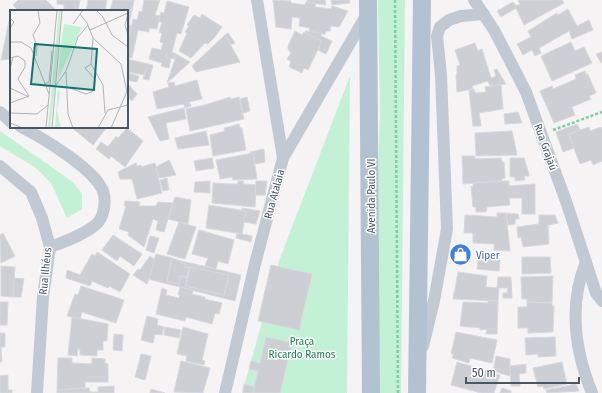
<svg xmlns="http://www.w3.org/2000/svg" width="602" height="393" font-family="'Fira Sans Condensed',sans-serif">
<rect width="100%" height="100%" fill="#f5f3f3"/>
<g fill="#c3f1d5">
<path d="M378,0h27l-4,393h-24l-1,-168 4,-110z"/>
<path d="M350,76l-3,317h-105l37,-132z"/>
<path d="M0,131l73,51 9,12v15l-15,9 -16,-35 -15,-15 -36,-22z"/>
</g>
<g fill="#cdcfd5" stroke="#d7d9de">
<path d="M18,0h28l11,11h-38l-6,-6z"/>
<path d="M57,0h23l-2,11h-14v-6l-7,-1z"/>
<path d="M88,0h19l-2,11h-19z"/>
<path d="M113,0h21l-5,25h3l-3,11 -2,1v-26h-17z"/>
<path d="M144,0h16l-5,15 5,1 -3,13 -8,-1v4l-11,-2 -6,28 -5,-1v-10l6,-28 4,1 2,-9 3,1z"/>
<path d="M273,0l18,1v2l14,2 1,-3 10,1 -1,4 16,2 1,-3 16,5 -9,16 -8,-1 -1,5h-4l-1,3 -16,-2 1,-4 -11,-2 1,-8 -8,-1 -1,12 -15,-2z"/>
<path d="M307,0h18l1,5 -19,-3z"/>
<path d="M331,0h18l1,3 -18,2z"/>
<path d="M518,0h44l2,3 -40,22 -8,-17 -15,9 -4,-6 16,-9 3,4 4,-2z"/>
<path d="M167,1l22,6 -8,27 -4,-1 -5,19 4,2 -1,5 -4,-1 -2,10 -8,-2 1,-3 -13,-4 3,-11 9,2 2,-7 -3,-1 2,-9 -3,-1 3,-10h-3l2,-10 3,1z"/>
<path d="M568,9l9,17 12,-6 4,10 -21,9 -3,-8 -30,17 2,5 -6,3 -3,-6 -9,5 -6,-11 14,-7 -3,-6 29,-18 1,2z"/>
<path d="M202,14l20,13 -8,11 -6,6 -3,-1 -14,15 -12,-7 8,-18 -2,-1 4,-6 -2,-1 7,-10 6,3z"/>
<path d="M9,21l2,1v37l-10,1z"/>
<path d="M295,31l7,4 2,-3 18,9 -14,29 -4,-2 -2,5 -13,-6 2,-6 -4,-2 4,-6 -3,-4v-3z"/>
<path d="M306,31l16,2 -1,3 11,5 -6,13 -8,-4 4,-9 -17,-8z"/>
<path d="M228,33l7,10 -4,2 -6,-10z"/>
<path d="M225,35l15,27 -44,10 -4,-6z"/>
<path d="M571,42l4,9 9,-4 8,16 -40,18 -11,-25z"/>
<path d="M475,43l3,8 4,-2 9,29 5,-2 -2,-6 3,-1 9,15 -16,2 -2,-5 -16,5 1,3 -16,3 -1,-17h1v-9l3,-1 -5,-15z"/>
<path d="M602,52v11h-1l-5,-9z"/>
<path d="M176,54l14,8 -23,21 8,-24z"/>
<path d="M127,59l21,5 -4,11 -17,-3z"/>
<path d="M148,64l5,1 -4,15 -6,-1z"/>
<path d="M585,71l1,4 2,-1 8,19 -7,3 2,3 -19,8 3,8 -21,8 -14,-32 12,-5 1,3 23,-10 -1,-4z"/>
<path d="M127,73l12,3 -2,6 -10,-2z"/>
<path d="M197,80l5,19 -13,3 2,4 -6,2 -1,-4 -27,5 -4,-17 16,-5 -1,-4 6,-1 1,4z"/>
<path d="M127,83l10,11 -5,7 -5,-4z"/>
<path d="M501,85l2,24 -24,4 2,13h-8l-4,-36 5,-1 1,4 11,-1 -1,-5z"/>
<path d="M230,97v2l9,-2 5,22 -54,12 -4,-22 19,-4z"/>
<path d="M247,97l3,14 -7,2 -3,-14z"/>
<path d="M184,108l2,11 -20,4 3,16 -9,2 -12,-24z"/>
<path d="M518,112l4,11 -17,1 -1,-10z"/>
<path d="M239,124l1,4h2l4,22 -33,6 -3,-21 15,-4 -1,-3z"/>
<path d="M577,124l3,6 -11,4 5,14 -11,4 -7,-20z"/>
<path d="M71,127h36l-14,18z"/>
<path d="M589,127l1,4 11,-4 1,2v32l-9,4 -2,-5 -11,4 -11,-30z"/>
<path d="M127,128l16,13 -18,26 -14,-11 -2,3 -13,-10 5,-7 7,5 8,-11 2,2z"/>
<path d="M206,131l3,14 -31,4 -3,-11z"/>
<path d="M512,131l5,24 -41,1 -1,-23z"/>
<path d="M264,149l1,13 -10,2 -2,-11 -2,1 -1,-2z"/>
<path d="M253,153l4,26 -24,1 -1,-3 -12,2 -4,-19z"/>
<path d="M462,156h13v3l26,-1 1,4h2l1,16 -3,1v2l-39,3z"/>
<path d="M212,158l2,10 -18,3 -2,-10z"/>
<path d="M510,158h14l5,16v2h-5l1,4 -10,1v-4h-5z"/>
<path d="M169,160l7,15 -17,3 -3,-11z"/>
<path d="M136,163l1,3 4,-1v2l14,-4 7,30 -25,6 -5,-20h-12l-2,-7z"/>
<path d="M167,178l2,12 -6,1 -3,-11z"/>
<path d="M210,181v12l-16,-1 1,-10z"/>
<path d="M238,181h6l-1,3 13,1 -1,22 -43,-4 1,-20 19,1h6z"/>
<path d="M256,181h11l-2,14h-10z"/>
<path d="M505,181h4v5l26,-2v30h-13v-16h-13l1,7 -23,2 -1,5h-10v-5h-3l-2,-21 2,1v-4z"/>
<path d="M175,197l16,3 -3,24 -20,-5z"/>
<path d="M125,201l15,1 -1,4h17l2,-4 15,1 -9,29 -8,-2 2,-9 -5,-2 -9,28 -16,-12 1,-3 -10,-3 7,-23 -2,-1z"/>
<path d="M209,205l37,6 -4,23 -36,-6z"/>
<path d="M242,208l18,3 -4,13 -12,-2 2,-11 -4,-1z"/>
<path d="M497,213h9l4,38 -16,-1v-6l-21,-1v-10h-9l1,-18 32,2z"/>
<path d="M506,213l12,1 1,5h-4v5l-7,1z"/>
<path d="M539,215h16l3,8 -10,2 1,19 -26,3 -2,-10 -3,1 -1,-11 22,-3z"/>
<path d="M179,222l17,5 -11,32 -18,-5z"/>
<path d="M199,230l35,10 -6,24 -10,-3 -2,8 -11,-3 3,-8 -16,-4z"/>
<path d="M3,233l12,23 -14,7 -1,-28z"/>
<path d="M237,233l15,3 -1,6 -15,-4z"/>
<path d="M113,235l29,19 -8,12 -14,-10 -3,5 -15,-11z"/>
<path d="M150,236l9,2 -5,15 -8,-3z"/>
<path d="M97,252l33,22 -10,18 -11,-6 -1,2 -16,-7 -2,5 -24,-8 1,-8 13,5 12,-21 3,2z"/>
<path d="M156,254l16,4 -5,23 12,3 1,-8 7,1 -1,9 38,9 5,-20 -45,-8 1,-3 -4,-1v-2l60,14 -6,26 -87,-22z"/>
<path d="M150,256l5,4 -8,24 -14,-9 5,-6 2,1z"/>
<path d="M522,257h28l1,16 -29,1z"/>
<path d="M172,258l9,3v2l4,1 -1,3 5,1 -2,9 -7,-1 -1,8 -12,-3z"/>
<path d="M478,258l22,2 -1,11 -22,-2z"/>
<path d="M271,265l41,9 -13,56 -41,-9z"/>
<path d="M1,266l14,1 -2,30 -12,-1z"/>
<path d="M190,267l39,8 -5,20 -38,-9z"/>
<path d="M458,272l29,4 -1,11 13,1 -1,13 -45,-2z"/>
<path d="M553,276l-1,27 -25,-1v-3h-5l-1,-22z"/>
<path d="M498,277h13l1,21h-9v-5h4l1,-5h-11z"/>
<path d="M14,278l10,1 -3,18h-8z"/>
<path d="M81,286l43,14 -8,23 -34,-11 -2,7 -13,-3 8,-22 3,1z"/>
<path d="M180,287l13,3 -1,4 13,3v2l17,4 -3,11 -4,-1 -3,11 -26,-7 -1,4 -29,-7 6,-26 5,2 -1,5 13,3 1,-3h-2z"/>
<path d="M488,300l10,1 -1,33h-11l1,-5 -7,1v-2l-20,-2 3,-24 25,1z"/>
<path d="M0,302h8l-1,23h-7z"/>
<path d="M527,302l25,1v3h2l-1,26 -25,1v-5h-10v-21h9z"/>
<path d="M147,316l11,3 -1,6 7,2 -2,8 -7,-1 -2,9 -12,-3z"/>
<path d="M72,317l36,7 -1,17h-4v9h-6v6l-17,-1v-6h-2l-1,7 -9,-1z"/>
<path d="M165,327l16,3 -2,8 -15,-3z"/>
<path d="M183,327l25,7 -6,26 3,1 -1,4 -18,-4 1,-5 -10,-2z"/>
<path d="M456,332l41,8 -5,23 -22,-5 -1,5 -17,-5 2,-4h-3z"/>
<path d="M0,333h5v14h-4l1,15h-2z"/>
<path d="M114,334l9,1 -1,16 -9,-1z"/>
<path d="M266,337l26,6 -12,50h-27l5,-22 -9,-2 2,-8 9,2z"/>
<path d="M555,337l1,19 -18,1v-3l-12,1 -1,-17z"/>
<path d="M141,354l10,2 -6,24 -10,-3z"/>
<path d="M496,356l14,3v17l-17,-5z"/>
<path d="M58,358h14v5l20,1v-6l13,1v4l3,1v18h-23v6l-28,2z"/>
<path d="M181,361l29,7 -7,25 -29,-1z"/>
<path d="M457,362l43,13 -6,18h-13l-30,-8z"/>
<path d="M562,362l5,22 -23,5 -1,-3 -5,1 -5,-19z"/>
<path d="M526,364v9l-7,1 1,12h-9l-1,-20z"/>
<path d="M8,375v15h4v3h-12v-17z"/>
<path d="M244,384l10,3 -1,6h-10z"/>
<path d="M576,384l3,7 -32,2 -1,-3z"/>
<path d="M114,386v7h-57v-3l32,-2 1,4h8v-5z"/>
<path d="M502,388l9,3v2h-11z"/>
<path d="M151,389l14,4h-15z"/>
</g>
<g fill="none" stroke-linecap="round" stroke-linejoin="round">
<g stroke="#7ad0a6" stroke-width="2.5" stroke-dasharray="3 2" stroke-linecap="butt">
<path d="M395,0l3,393"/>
<path d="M553,130l49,-18"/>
</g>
<g stroke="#c1cad2" stroke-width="12">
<path d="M257,0l26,158"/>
<path d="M474,0l20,30 32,62 41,112 29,89 6,8"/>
<path d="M0,112l11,10"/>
<path d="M21,127c22,11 68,39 80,60 4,6 4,15 3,21 -1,7 -4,14 -10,18 -13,10 -30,16 -44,21"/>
<path d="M0,166l31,26 11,26 8,29 -7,50 -6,96"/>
<path d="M586,262c-18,44 -11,89 6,131"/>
<path d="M423,346l11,-45 13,-72 -6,-154 -4,-39 3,-9 9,-7 12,-4 23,-2"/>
<path d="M225,393l30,-129 28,-106 84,-144"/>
</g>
<g stroke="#b3c2d1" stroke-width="18">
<path d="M368,0l3,393"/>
<path d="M417,393l5,-393"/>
</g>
</g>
<defs>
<symbol id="shop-disc" viewBox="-11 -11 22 22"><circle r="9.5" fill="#3f7fe0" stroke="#fff"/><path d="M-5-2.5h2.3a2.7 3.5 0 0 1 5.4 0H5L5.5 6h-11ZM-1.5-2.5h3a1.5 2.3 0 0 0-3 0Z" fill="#fff"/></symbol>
</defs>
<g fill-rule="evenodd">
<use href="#shop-disc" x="448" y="242" width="25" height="25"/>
</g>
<g text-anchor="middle" stroke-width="3" stroke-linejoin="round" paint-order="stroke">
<g font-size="11" fill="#4a5661" stroke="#fff">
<text transform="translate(546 147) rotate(70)" y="4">Rua Grajaú</text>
<text transform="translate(274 194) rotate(-75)" y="4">Rua Atalaia</text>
<text transform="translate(371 196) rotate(-90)" y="4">Avenida Paulo VI</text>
<text transform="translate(45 271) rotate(-84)" y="4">Rua Ilhéus</text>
</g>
<g font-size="11" fill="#366cbe" stroke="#fff" text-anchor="start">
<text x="476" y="259">Viper</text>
</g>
<g font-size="11" fill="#17864f" stroke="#fff">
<text x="302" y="345">Praça<tspan x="302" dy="13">Ricardo Ramos</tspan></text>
</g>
</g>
<g transform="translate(10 10)">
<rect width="118" height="118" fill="#f5f3f3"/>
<path d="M49,0h2l-6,76 -5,42h-2zM54,14l18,3 -24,52 2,-27zM48,79l2,5 -3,16 4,18h-6z" fill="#c3f1d5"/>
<path fill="none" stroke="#b1b4b9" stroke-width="1" d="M86,0l7,7 9,18 16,12M70,4l7,9 6,15 -2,26 12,21 2,28M118,4l-3,11 3,10M0,8l4,4 -4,6M63,14l10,-14M80,20l38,-17M83,28l28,26 6,28M0,32h11l10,6 18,46M26,46l1,-10 -4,-11 7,-12 -2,-13M0,48l8,-2 7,5v6l-7,12 11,17 -19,7M0,59l3,-12M56,62l2,42 5,14M34,74l5,-2 3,-31M46,75l10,-14 12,-34 10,-12M57,77l19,7 7,-3 2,-12 -10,-11 6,-4M0,78l19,9M0,103l27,1 11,-9M0,113l13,5M36,118l11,-118M42,118l10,-118M88,118l10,-18 20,-5M101,118l17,-39"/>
<path fill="#0f766e" fill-opacity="0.15" stroke="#0f766e" stroke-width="2" d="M25,34l62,5 -3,41 -63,-6z"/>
<rect width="118" height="118" fill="none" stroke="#4a5661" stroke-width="2"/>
</g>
<path d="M466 377v6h113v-6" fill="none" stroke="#4a5661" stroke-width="2"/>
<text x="472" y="377" font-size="12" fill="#4a5661" stroke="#ffffff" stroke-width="3" paint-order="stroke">50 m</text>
</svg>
